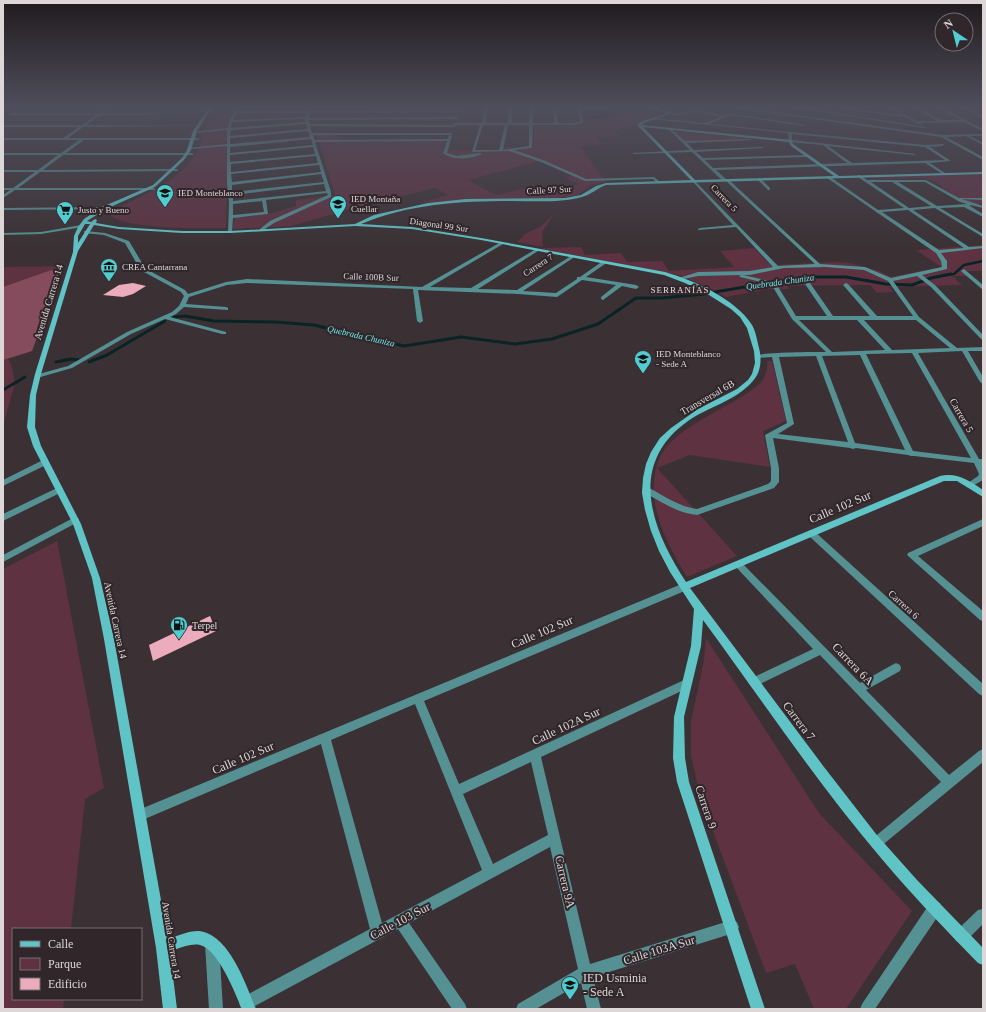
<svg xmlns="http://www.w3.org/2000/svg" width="986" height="1012" font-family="Georgia,serif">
<rect width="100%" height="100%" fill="#3b3134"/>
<g fill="#5e3240" fill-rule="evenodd">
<path d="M220,107h17l-9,22 -2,99c-20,0 -107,2 -116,-14l3,-3c30,-17 65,-27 84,-59 5,-7 4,-18 7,-23 5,-8 12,-13 16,-22z"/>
<path d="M582,107c14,0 73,-3 80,7l-26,8v3l-22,5 6,6 -23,1 6,8 -23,1 26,36 -14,3 -15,10 -6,1 -18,2 -85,1 -49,4 29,-8 -13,-7 -84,21 -60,17 -58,3 2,-12 34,-3 27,-8v-6l39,-5 -18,-60h17l11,7 100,-1 -3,9 59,1 1,-4h31l2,-21h33l17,-3 2,-2zM540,161l32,15 -7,2 14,6 -13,4 3,1 -14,4 -16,-8 -43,10 -28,-15z"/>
<path d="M675,131l71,7 1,1 -62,2z"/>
<path d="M983,174v31c-11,-2 -23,-6 -32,-12 -8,-4 -12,-11 -21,-13 -21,-5 -43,2 -63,-3z"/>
<path d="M555,213l-13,19 1,15 -26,-5 8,-8 16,-8z"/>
<path d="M983,245v26h-19l5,5h-17l10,9 -73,2 5,5 -17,1 -7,-8 -82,1 1,3h-20l-43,8 -16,-9 -32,-13 -135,-26v-1l38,-1 4,8 36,-2 6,9 35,-1 7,10 65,-4 -14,-16 34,-3 17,17 63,-3 16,1 29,8 12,6 50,-10 -25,-17z"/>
<path d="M63,266l-31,85 -24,8 3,5 4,19 -12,43v-159z"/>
<path d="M767,361h5l14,60 -23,10 7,36 -80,-12 -33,13 80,88 -50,21c-21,-34 -45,-80 -27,-120 12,-26 59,-46 83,-61 6,-4 14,-9 19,-15 4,-6 6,-13 5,-20z"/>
<path d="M57,541l47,247 -19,11 -14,130h-58v70h51l-1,10h-60v-440z"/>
<path d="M706,638l113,175 93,98 -66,98h-32l-19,-45 -29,9 -65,-174 -10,-43v-34l13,-62z"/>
</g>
<path fill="#844c5d" d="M63,266l-31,85 -29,9v-73z"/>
<path fill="#0a2425" d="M583,108h11l14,4 3,4 -9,3h-16z"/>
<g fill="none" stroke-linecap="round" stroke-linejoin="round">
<path stroke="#0a2425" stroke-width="2.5" d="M945,275l9,-1 10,-9 19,-4"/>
<g stroke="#0a2425" stroke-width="3">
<path d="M715,292l90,-15h41l40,7 26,1 19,-7 20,-4"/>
<path d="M174,317l11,-1 29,5 62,1 38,3 90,21 57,-9 54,7 37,-5 46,-15 38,-26h26l43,-4"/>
<path d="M56,362l15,-3 9,1"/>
<path d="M89,362l18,-7 58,-34"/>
<path d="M3,390l22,-13"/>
</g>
</g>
<g fill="#ecacbd">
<path d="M133,283l13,3 -13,8 -10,3 -20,-2 16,-10z"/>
<path d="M210,616l6,15 -63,30 -4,-16z"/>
</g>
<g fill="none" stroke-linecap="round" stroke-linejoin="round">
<g fill="#559092" fill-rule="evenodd">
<path d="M3,107h3l-3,2z"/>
<path d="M108,107h3l-8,6 112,1 -114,1 -15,10 118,1 -121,1 -15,11h130l2,1 -2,1h-114l-18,13h126l2,1 -2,1h-129l-20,15 134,-1 1,2 -138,1 -22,16h136l1,2h-140l-12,8v-3l7,-5h-7v-2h10l22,-16h-32v-2h35l20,-15h-55v-2h58l18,-13h-76v-2h60l16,-11h-76v-2h79l14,-10h-85l-1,-2h89z"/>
<path d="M237,107l3,1 -2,3h69l2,-4 3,1 -1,3 149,-1 -1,2 -149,1 -2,5 150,-1 -1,2 -149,1 2,4 144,1 -1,-2h29l2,-16h4l-2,16h22v-16h4v16h17v-16h4v16h22l-3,-16h4l2,16h17l5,-2 -3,-14h4l2,16 -8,2h-42l-1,23 -18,2 29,10 43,19 68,-2 6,5 -3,1 -4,-4 -68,2 -44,-19 -32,-11 -37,1 8,-27h-26l2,1 -2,1 -144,-1 2,7h139l2,1 -3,1 2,1 -5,17 10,3 23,-3 2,1c-11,5 -29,7 -39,-1l4,-12 -132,1 16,50v5l-57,26 -12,8 -2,-1v-1l10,-8 58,-26 -1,-2 -61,7 2,14 -35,4 -1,14 -2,1 -2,-1 1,-29 -2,-19v-38l-37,3 -2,-1 39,-4v-14l-32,3 -2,-1 35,-4 1,-7zM237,113h70l-2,4 -72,3zM304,119l2,3 -75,6 1,-6zM306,124l2,5 -78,7 1,-6zM483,125h22l-6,25h-24zM508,125h21v21l-26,4zM308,131l2,6 -80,7v-6zM313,135h137l-3,4 -132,1zM311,139l2,6 -83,8v-6zM313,147l2,7 -85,8v-7zM316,156l2,7 -87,9v-8zM319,165l2,7 -89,10 -1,-8zM321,174l3,8 -92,10v-7zM324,184l2,7 -93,10v-6zM262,201l2,11 -31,3v-11z"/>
<path d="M702,107h6l-7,3 22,6 10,-4 1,2 72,11 -2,1 -73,-11 -22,9 216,21 19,-1 -1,2 -13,1 21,14 -21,2 15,10 -1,2 -19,-12 -209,7 10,9h2l92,85 45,3 26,11 51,-11 -1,-6 -5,-8 -109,-75v-2h2l49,34 26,-2 -46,-31v-2h2l7,5h59l33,18h24v2l-21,-1 21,7v2l-13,-3v1l13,8v3l-19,-10 -24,1 43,26v3l-48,-29 -22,2 56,37 14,-1v2l-42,5 6,8v8l-25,6 13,10 48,50v5l-2,-1 -50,-52 -14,-11 -24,5 26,36 38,31 26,-1v4h-15l15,26v7l-3,-2 -18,-31 -44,2 61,106h4v6l-1,-1 1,16 -14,8 -4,-3 13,-9 1,-2 -5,-11 -60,-7h-3l-3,-1 -52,-7 -3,1 -3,-1 -77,-10 6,30v14l-5,6 -77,27c-21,-2 -36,-14 -54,-23l-1,-2 1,-2h6c16,8 30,19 48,21l71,-25 3,-3v-13l-6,-33 22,-12 -15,-66 -14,1 -3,-2c6,-4 59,-4 71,-4l-34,-33 -19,-32 -12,-5 -21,-5 -1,-1 2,-1 -43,1 -19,4v-2l19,-6 52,-1 23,-4 -37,-40 -38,3v-1l2,-1 33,-3 -40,-43 1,-2 84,86 37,-2 -89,-83h-3l-31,-29 -58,2 -2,-1 58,-3 -21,-20 1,-2 15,13 65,-2 2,1 -65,3 7,7 68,-3 2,1 -68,4 7,6 105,-3 2,1 -2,1 -103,3 8,8 134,-5 -24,-18 -34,-3 -1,-9 -137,-14 2,-1 52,5 15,-6 -23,-6 -16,4 -15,-1 15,-1zM792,134l133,13 20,13 -93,3 -24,-17 86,9 2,-1 -124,-14zM871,182h21l39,24 -22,2zM898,182h27l35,20 7,2 -30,2zM908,210l56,38 -25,2 -57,-38zM826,267l38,3 24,11 25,35h-36l-29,-32 -2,-1 -3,2 1,1 26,30h-37l-23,-33 -2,-1 -3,2 22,32h-31l-19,-31 -12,-5 -22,-5h7l34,-7zM799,320h58l28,30 -53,2zM864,320h52l34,28 -58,2zM912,353l59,105 -58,-7 -47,-97zM860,355l45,95 -50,-7 -33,-87zM816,356l32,86 -70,-8 16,-10 -15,-67z"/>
<path d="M729,107h10l203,28 41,-1v2h-13l13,7v2l-17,-9 -20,1 37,20v3l-42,-23z"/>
<path d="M789,107h9l128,20 -2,1z"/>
<path d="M829,107h11l61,8 -13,-8h4l25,14h20l-24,-14h4l24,13h20l-25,-13h4l43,22v2l-19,-9 -44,1 2,1 -2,1 -18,-9 -1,1z"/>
<path d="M962,107h4l17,9v2z"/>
<path d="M758,178h2l10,10v2h-2l-10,-10z"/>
<path d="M104,207h2v2l-103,1v-2z"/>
<path d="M81,225l2,1v1l-42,7 -38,1v-2l38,-1z"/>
<path d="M86,231l19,2 24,8 13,22 6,7 37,20 3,4 38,-12 21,-3 175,8 79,-45 2,1v1l-73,43 41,1 65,-39 2,1v1l-60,38 39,1 54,-34 2,1v1l-50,33 33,2 21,-14v-2h3l23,-16 3,2 -1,1 -19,13 50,8 3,2 -3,2 -14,-3 -19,14 -2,-1v-2l15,-12 -34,-5 -25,17 -39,-3 -100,-4 5,31 -3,2 -3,-2 -4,-32 -166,-6 -20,2 -38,12 -3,7 40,3 2,1v2l-44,-3 -8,7 -6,3 56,15v2h-4l-57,-15 -34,15 -59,34 -35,10 -2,-1v-2l33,-9 59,-34 45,-20 7,-6 5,-10 -3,-4 -37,-20 -7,-8 -12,-21 -21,-8 -20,-2v-2z"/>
<path d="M964,269l19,16v5l-21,-18 -1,-1z"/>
<path d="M45,459l4,3 -1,2 -45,22v-6z"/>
<path d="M59,487l3,1 1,2 -1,2 -59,29v-7z"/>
<path d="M75,517l3,1 1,2 -1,2 -75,40v-7z"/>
<path d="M983,519v7l-65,30 65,55v10l-3,-1 -73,-65 1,-2z"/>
<path d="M811,530l3,1 169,153v12l-4,-2 -171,-159 -1,-2 1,-2z"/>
<path d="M738,561l3,1 119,121 32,-18 4,-2 4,2 1,3 -1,3 -34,19 83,85 30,-24 4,-2v13l-103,85 -4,2 -4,-2 -2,-4 2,-4 69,-57 -121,-127 -62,30 -4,2 -4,-2 -1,-3 1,-3 63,-30 -78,-83 -1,-2 1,-2z"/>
<path d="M684,583l3,1 1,3 -1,3 -263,111 35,83 223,-103 4,-2 4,2 1,3 -1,3 -149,70 49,207 142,-44 5,2 2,5 -2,5 -144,45 8,32h-14l-6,-26 -45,26h-20l2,-5 60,-35 -28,-122 -141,76 56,81 2,5h-15l-54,-80 -147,79 -2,1 -8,-1 -2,-5 2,-5 129,-69 -49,-185 -181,77 -4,-2 -2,-4 2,-4zM415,704l67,166 -100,53 -51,-183zM531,762l17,73 -55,29 -30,-70z"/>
<path d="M935,902l5,1 1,5 -1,5 -65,96h-15l2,-5 68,-101z"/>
<path d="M983,909v15l-17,17 -5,2 -5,-2 -2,-5 2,-5 22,-21z"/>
<path d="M212,937l5,2 2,5 4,65h-14l-4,-65 2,-5z"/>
</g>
<path fill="#60c4c7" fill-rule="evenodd" d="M209,107h3l-15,24 -6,19 -7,10 -29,27 -49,22 -19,12 4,1 4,-3 2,1 -1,3 23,4 63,4h48l125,-7 19,-9 54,-12 38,-4 99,-1 16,-3 15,-9 10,-3 85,-3 -53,-54 1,-3 3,-2 24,-7 -2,-2 -18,-5c8,0 18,1 24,7l-26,9 -2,2 149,15 2,4 46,32 144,-4v2l-377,11c-8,3 -16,10 -24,12 -22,6 -48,4 -71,4 -51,0 -102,3 -150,23l51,3 69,11 184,34c28,8 71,27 87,53 4,7 5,15 7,23 3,12 2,25 -7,34 -17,19 -44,25 -64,39 -62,44 -36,109 -2,161l254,-106c17,-4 30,5 43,14v7l-26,-16h-13l-254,107 134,179 52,67 41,46 66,68v17l-5,-2c-33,-34 -66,-68 -97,-105 -64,-75 -119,-158 -178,-238l-2,26 -17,71 1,41 4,24 76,227h-14l-74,-227 -4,-24 1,-41 17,-71 3,-37 -24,-37 -11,-21 -8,-20 -6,-21 -3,-17 1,-15 3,-14 5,-12 9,-14 11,-10 27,-19 39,-20 11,-9 4,-6 3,-11 -1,-12 -7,-23 -7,-11 -9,-8 -22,-14 -24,-12 -21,-8 -183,-35 -69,-11 -57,-3 -125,7h-48l-63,-4 -25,-4 -16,26 -37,123 -5,21 -1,32 6,19 40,78 19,54 14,61 54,300c9,-3 20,-8 30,-8 31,2 48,54 58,78h-14c-7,-16 -24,-60 -42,-64 -9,-2 -21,3 -30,7l7,57h-14l-7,-61 -52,-309 -12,-61 -19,-54 -40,-78 -6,-19 3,-32 5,-21 38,-122 1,-16 4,-9 6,-8 18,-12 51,-22 29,-27 5,-8 6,-19zM643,127l146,15 2,4 43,30 -139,4zM85,224h5l-12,19v-7z"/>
</g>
<linearGradient id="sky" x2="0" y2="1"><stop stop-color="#201b1d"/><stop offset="0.43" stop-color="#4f4e5c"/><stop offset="1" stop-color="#4f4e5c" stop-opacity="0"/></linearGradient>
<rect width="986" height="249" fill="url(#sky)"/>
<defs>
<symbol id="school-pin" viewBox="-11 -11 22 30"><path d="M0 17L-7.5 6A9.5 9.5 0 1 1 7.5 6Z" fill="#51ccd1" stroke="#31272a"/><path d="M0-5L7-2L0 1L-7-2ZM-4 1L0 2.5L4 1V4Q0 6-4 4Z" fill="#111"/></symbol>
<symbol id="supermarket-pin" viewBox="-11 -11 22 30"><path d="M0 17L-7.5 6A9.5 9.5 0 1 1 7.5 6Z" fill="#51ccd1" stroke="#31272a"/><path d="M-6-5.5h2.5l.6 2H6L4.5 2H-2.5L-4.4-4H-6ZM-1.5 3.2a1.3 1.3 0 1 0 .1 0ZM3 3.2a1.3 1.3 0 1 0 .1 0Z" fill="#111"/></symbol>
<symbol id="museum-pin" viewBox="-11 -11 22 30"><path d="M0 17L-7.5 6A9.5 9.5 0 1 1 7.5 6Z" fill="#51ccd1" stroke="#31272a"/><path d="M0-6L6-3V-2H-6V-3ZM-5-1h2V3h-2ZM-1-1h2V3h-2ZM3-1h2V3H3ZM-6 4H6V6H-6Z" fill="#111"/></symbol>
<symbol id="fuel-pin" viewBox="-11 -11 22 30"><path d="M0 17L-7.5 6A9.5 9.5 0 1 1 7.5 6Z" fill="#51ccd1" stroke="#31272a"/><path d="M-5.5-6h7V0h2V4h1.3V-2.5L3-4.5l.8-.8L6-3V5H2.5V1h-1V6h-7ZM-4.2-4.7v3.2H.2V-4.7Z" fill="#111"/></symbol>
</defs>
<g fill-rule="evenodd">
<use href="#school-pin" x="155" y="183" width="20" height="27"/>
<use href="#school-pin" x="328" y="194" width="20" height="27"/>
<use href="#supermarket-pin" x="55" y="200" width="20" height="27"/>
<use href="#museum-pin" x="99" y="257" width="20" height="27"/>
<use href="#school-pin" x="633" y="349" width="20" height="27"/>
<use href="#fuel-pin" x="169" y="615" width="20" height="27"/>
<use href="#school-pin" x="560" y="975" width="20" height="27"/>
</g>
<g text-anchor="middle" stroke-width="4" stroke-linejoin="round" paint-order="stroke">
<g font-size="9" fill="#ded7d8" stroke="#31272a">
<text transform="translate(549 190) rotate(-3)" y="3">Calle 97 Sur</text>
<text transform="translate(724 198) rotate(46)" y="3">Carrera 5</text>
<text transform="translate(439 225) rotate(8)" y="3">Diagonal 99 Sur</text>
<text transform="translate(538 265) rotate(-33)" y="3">Carrera 7</text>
<text transform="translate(371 277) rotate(2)" y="3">Calle 100B Sur</text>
</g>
<g font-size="9" fill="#ded7d8" stroke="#31272a" text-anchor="start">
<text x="178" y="196">IED Monteblanco</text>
<text x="351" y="202">IED Montaña<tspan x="351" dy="10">Cuellar</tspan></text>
<text x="78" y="213">Justo y Bueno</text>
<text x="122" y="270">CREA Cantarrana</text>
<text x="656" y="357">IED Monteblanco<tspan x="656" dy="10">- Sede A</tspan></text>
</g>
<g font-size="9" font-style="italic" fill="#6ee5ea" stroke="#31272a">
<text transform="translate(780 282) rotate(-8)" y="3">Quebrada Chuniza</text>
<text transform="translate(361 336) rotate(13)" y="3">Quebrada Chuniza</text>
</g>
<g font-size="9" letter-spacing="1" fill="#e6d9dc" stroke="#31272a">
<text x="680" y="293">SERRANÍAS</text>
</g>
<g font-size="10" fill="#ded7d8" stroke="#31272a">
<text transform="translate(48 302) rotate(-73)" y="4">Avenida Carrera 14</text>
<text transform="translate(707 397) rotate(-30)" y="4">Transversal 6B</text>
<text transform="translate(962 415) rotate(60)" y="4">Carrera 5</text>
<text transform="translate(904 604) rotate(42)" y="4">Carrera 6</text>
<text transform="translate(116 620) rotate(78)" y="4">Avenida Carrera 14</text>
<text transform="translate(172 940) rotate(81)" y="4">Avenida Carrera 14</text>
</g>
<g font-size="10" fill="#ded7d8" stroke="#31272a" text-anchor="start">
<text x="192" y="629">Terpel</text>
</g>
<g font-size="12" fill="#ded7d8" stroke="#31272a">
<text transform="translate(840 507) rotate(-23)" y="4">Calle 102 Sur</text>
<text transform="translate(542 632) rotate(-23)" y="4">Calle 102 Sur</text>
<text transform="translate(853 664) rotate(46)" y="4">Carrera 6A</text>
<text transform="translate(799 721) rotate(53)" y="4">Carrera 7</text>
<text transform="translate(566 726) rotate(-25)" y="4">Calle 102A Sur</text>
<text transform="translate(243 758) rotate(-23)" y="4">Calle 102 Sur</text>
<text transform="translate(706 807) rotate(71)" y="4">Carrera 9</text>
<text transform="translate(565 882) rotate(77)" y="4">Carrera 9A</text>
<text transform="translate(400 921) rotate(-28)" y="4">Calle 103 Sur</text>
<text transform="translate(659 950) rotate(-17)" y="4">Calle 103A Sur</text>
</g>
<g font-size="12" fill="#ded7d8" stroke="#31272a" text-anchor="start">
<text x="583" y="982">IED Usminia<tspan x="583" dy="14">- Sede A</tspan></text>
</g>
</g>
<rect width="986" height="1012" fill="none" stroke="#ded7d8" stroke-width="8"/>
<rect x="12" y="928" width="130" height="72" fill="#31272a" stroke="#766d70"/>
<rect x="20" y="941" width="20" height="6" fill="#60c4c7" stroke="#766d70"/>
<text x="48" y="948" font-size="12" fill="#ded7d8">Calle</text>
<rect x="20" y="958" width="20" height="12" fill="#5e3240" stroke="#766d70"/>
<text x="48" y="968" font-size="12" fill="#ded7d8">Parque</text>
<rect x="20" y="978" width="20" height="12" fill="#ecacbd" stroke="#766d70"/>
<text x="48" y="988" font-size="12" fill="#ded7d8">Edificio</text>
<g transform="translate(954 32) rotate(325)"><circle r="19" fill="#31272a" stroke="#766d70"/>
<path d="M0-3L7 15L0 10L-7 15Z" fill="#51ccd1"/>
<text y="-6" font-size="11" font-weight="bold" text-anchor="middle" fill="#ded7d8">N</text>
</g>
</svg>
